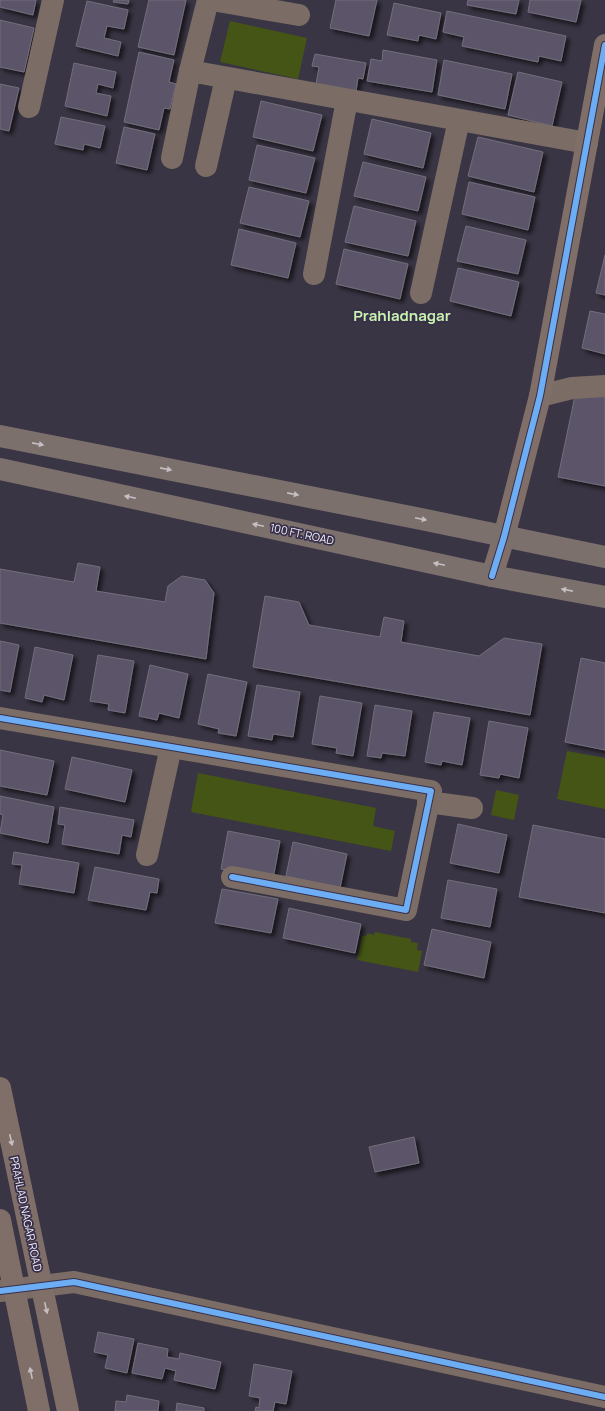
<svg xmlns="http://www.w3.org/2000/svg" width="605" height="1411" font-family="Manrope,sans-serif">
<defs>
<filter id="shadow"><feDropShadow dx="3.5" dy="3.5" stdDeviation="2" flood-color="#0009"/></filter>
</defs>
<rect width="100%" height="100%" fill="#3a3544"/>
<g fill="#445516">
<path d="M230,21l77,17 -9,41 -78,-17z"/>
<path d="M567,751l38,7v51l-48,-10z"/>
<path d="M198,773l178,35 -3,18 22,5 -4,20 -200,-39z"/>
<path d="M496,790l23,5 -5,25 -23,-5z"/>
<path d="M375,932l36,7v3l7,1 -1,7 5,1 -4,21 -61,-12 5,-24h4l1,-3 7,2z"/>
</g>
<g fill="#5c5569" stroke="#726e7b" filter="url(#shadow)">
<path d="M0,0h36l-3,15 -33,-8z"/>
<path d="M114,0h15l-1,4 -15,-2z"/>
<path d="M149,0h37l-12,55 -36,-8z"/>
<path d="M336,0h41l-8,36 -39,-8z"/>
<path d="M468,0h51l-3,14 -49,-9z"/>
<path d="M530,0h51l-5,22 -48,-10z"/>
<path d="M87,1l41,9 -4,19 -17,-3 -3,12 17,4 -3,14 -42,-10z"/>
<path d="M394,3l47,10 -5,26 -17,-4 -1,6 -31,-6z"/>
<path d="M447,11l119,25 -5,25 -22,-5 -1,6 -76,-16 2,-9 -21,-5z"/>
<path d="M0,20l34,8 -10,44 -24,-5z"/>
<path d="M383,50l54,10 -5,32 -65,-11 4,-22 11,2z"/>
<path d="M139,52l35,8 -5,22 7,2 -6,25 -6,-1 -5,22 -35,-8z"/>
<path d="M315,54l51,9 -3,16 -5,-1 -2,13 -40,-7 3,-17 -7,-1z"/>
<path d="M444,60l68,14 -7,35 -67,-14z"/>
<path d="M74,63l42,9 -3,16 -15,-4 -2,9 15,3 -4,20 -42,-10z"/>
<path d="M518,72l44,10 -10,44 -44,-11z"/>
<path d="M0,84l19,4 -10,43 -9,-2z"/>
<path d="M261,101l61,14 -9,36 -60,-14z"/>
<path d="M61,117l44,9 -5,22 -16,-4 -1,6 -28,-6z"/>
<path d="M372,119l59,14 -8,35 -59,-14z"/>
<path d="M124,127l31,7 -8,36 -31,-7z"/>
<path d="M478,137l65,15 -9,40 -66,-16z"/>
<path d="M257,145l58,13 -9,35 -57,-13z"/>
<path d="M363,162l63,15 -8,34 -64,-15z"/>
<path d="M469,182l66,15 -7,33 -66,-16z"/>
<path d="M249,187l60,14 -9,36 -60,-14z"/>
<path d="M354,206l62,15 -8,35 -63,-14z"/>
<path d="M466,226l60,14 -8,34 -61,-13z"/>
<path d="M239,229l57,14 -8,35 -57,-13z"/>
<path d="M344,249l64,15 -8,35 -64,-15z"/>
<path d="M605,255v40l-9,-2z"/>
<path d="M458,268l61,14 -8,34 -61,-15z"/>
<path d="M590,311l15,3v40l-23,-6z"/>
<path d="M576,391l29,6v89l-47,-9z"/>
<path d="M78,563l22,4 -4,24 69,11 3,-16 14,-10 23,4 9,13 -8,66 -206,-36v-54l74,13z"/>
<path d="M265,596l34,6 10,23 71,12 4,-20 20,4 -3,21 78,14 25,-18 38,6 -12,71 -277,-48z"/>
<path d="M0,641l19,4 -9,47 -10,-2z"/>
<path d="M35,647l38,8 -9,45 -20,-5 -2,7 -17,-4z"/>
<path d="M98,655l36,6 -9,52 -17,-3 1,-6 -19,-3z"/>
<path d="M581,658l24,5v87l-40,-8z"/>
<path d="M150,665l38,9 -9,44 -20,-5 -2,7 -18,-4z"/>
<path d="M208,674l39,8 -11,54 -18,-3 1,-4 -21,-5z"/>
<path d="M257,685l43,7 -7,45 -20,-3 -1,6 -24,-4z"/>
<path d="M320,696l42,7 -9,53 -17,-3 1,-5 -25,-4z"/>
<path d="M375,705l37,6 -7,45 -23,-3 -1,5 -14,-2z"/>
<path d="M434,712l36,6 -8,47 -20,-4 -1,4 -16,-3z"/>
<path d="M489,721l39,7 -9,50 -19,-4 -1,4 -19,-3z"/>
<path d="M0,750l54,11 -7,34 -47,-9z"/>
<path d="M72,757l60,13 -7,32 -60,-13z"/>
<path d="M0,796l54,11 -6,36 -48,-10 3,-18 -3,-1z"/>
<path d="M60,807l74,13 -3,17 -9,-2 -3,19 -57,-10 3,-19 -7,-1z"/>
<path d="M458,824l49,11 -8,38 -49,-10z"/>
<path d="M533,825l72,14v74l-86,-16z"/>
<path d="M228,831l52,10 -7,38 -52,-10z"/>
<path d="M293,842l54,12 -7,34 -54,-12z"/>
<path d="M14,852l65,11 -5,30 -55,-9 3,-19 -10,-1z"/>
<path d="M95,867l64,12 -2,14 -7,-1 -4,18 -58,-10z"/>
<path d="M448,880l49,9 -7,38 -49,-9z"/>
<path d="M222,889l56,10 -7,34 -56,-10z"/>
<path d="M289,908l72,16 -6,29 -72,-15z"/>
<path d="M432,929l59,13 -7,36 -60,-13z"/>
<path d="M414,1137l5,26 -44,9 -6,-25z"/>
<path d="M98,1332l36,7 -7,34 -22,-5 3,-13 -14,-3z"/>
<path d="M138,1343l30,6 -1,8 12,2 1,-6 41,9 -6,27 -41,-9 2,-9 -11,-3 -3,11 -30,-6z"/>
<path d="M254,1364l38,7 -6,33 -11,-2 -2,9h1h-19l1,-4 3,1 1,-10 -11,-2z"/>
<path d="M127,1395l32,6 -1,10h-43l1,-10 10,1z"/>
<path d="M177,1403l27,5v3h-28z"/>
</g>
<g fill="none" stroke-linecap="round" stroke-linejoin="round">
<g stroke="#7b6d65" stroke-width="22">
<path d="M212,0l87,15"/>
<path d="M190,71l397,72"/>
<path d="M29,107l24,-107"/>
<path d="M172,158l18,-87 18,-71"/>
<path d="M206,166l20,-88"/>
<path d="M314,274l33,-174"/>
<path d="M421,293l38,-173"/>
<path d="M540,396l32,-8 33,-2"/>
<path d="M0,718l431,73 -25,119 -174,-33"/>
<path d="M428,802l44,6"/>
<path d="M147,855l24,-108"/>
<path d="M0,1291l74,-9 531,115"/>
</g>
<g stroke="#7f6f68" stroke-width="22">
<path d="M492,576l12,-39 36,-141 65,-351"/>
<path d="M0,1088l68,323"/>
<path d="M0,1220l39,191"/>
</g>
<g stroke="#7c706d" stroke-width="22">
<path d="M0,436l421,83 184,38"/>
<path d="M0,469l492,107 113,21"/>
</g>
<defs>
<g id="cycleway">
<path d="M492,576l12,-39 36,-141 65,-351"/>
<path d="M0,718l431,73 -25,119 -174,-33"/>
<path d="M0,1291l74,-9 531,115"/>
</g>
</defs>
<use href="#cycleway" stroke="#382f4a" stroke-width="8"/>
<use href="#cycleway" stroke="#6dadf4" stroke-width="6"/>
</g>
<defs><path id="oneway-solid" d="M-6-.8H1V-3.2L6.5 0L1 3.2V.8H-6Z"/></defs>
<g fill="#c5bfc3">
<use href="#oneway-solid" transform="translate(38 444) rotate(11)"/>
<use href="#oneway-solid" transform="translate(166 469) rotate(11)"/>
<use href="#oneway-solid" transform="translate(293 494) rotate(11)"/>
<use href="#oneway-solid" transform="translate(130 497) rotate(-168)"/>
<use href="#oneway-solid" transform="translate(421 519) rotate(12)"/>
<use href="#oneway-solid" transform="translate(258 525) rotate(-168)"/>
<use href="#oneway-solid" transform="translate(439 564) rotate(-168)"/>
<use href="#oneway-solid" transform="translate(567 590) rotate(-169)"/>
</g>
<g fill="#c6bec1">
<use href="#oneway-solid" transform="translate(11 1140) rotate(78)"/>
<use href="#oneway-solid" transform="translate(46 1308) rotate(77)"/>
<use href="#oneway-solid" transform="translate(31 1373) rotate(-102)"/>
</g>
<g text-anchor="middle" stroke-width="3.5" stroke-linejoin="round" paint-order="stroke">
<g font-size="11" fill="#f6f3fd" stroke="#382f4a">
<text transform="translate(302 534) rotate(12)" y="4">100 FT. ROAD</text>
<text transform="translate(26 1214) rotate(78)" y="4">PRAHLAD NAGAR ROAD</text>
</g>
<g font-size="15" font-weight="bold" fill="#c8f2ad" stroke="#382f4a">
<text x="402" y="321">Prahladnagar</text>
</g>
</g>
</svg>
